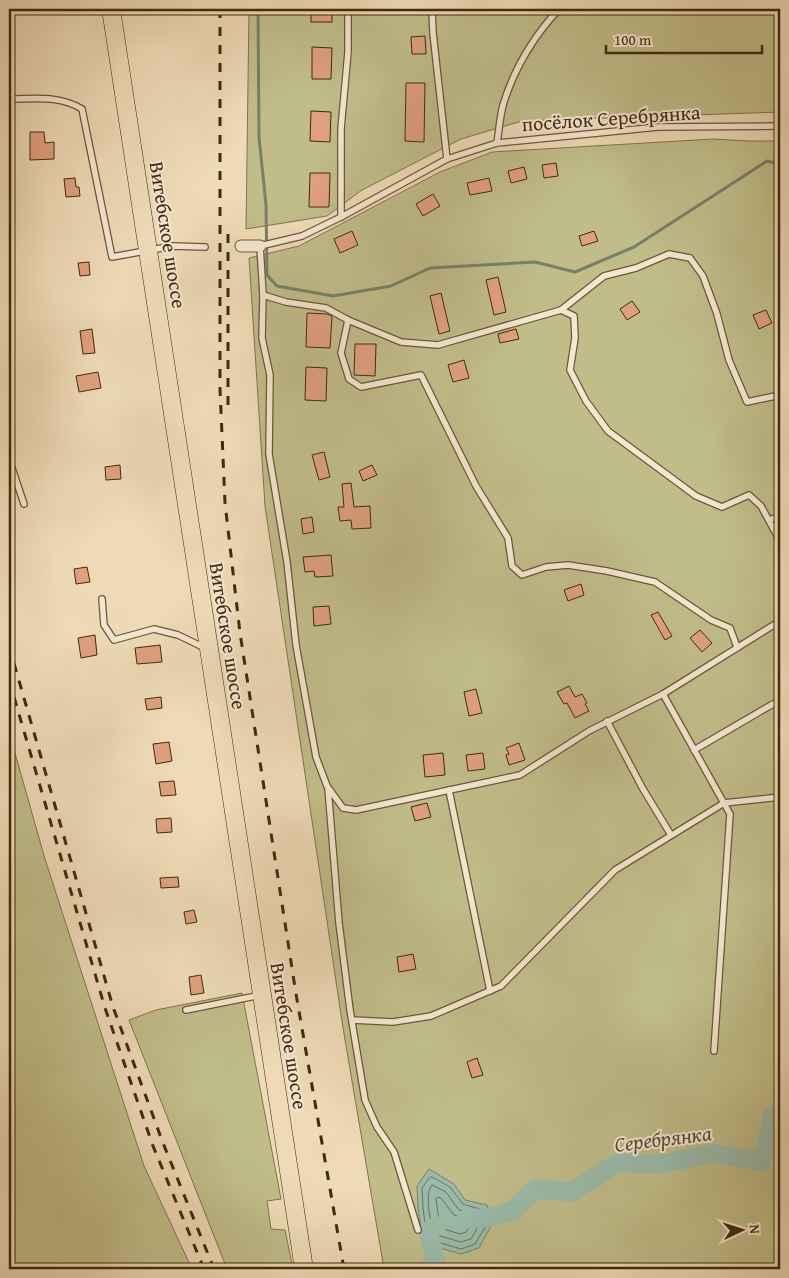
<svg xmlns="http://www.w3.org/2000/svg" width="789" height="1278" font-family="'Gentium Book Plus',serif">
<rect width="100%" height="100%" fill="#eedab7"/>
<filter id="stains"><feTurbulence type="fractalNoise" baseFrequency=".004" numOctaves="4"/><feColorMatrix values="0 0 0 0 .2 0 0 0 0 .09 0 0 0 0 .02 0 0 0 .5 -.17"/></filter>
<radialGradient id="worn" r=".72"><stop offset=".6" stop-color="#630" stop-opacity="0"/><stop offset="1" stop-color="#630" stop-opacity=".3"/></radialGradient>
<g fill="#c0bd89" stroke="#80744b">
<path d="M249,9h531v103l-258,9 -61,18 -99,51 -35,26 -81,13z"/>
<path d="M713,139l36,2h31v1128h-396l-41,-241 -78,-522 -16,-248 50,-12 141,-74 52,-20z"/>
<path d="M9,732l36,127 99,307 48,103h-183z"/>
<path d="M242,993l39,206 -14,2 4,28 14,1 8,39h-66l-98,-249 27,-10z"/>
</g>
<path fill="#9abbaa" stroke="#76816b" d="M429,1169l25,15 11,16 22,5 5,19 -13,24 -18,6 -38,-11 -5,-35 -1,-22z"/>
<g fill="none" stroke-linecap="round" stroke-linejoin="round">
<g stroke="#6e725c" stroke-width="1">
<path d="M432,1177l18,10 13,17 20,6 4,14 -12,20 -14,5 -34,-10 -4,-31 -1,-20 7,-10z"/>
<path d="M432,1185l14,7 13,18 19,5 2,8 -9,16 -10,3 -28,-8c-2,-12 -9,-40 -1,-49z"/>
<path d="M438,1197l3,1 13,17 17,6v3l-5,8 -6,2 -20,-6 -4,-29z"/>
</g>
<path stroke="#76816b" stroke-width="3" d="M258,9l1,128 7,68 1,70 10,11 56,10 58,-10 39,-18 105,-6 40,10 59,-25 133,-86 13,3"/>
<g stroke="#9abbaa" stroke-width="19">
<path d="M466,1219l25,-2 23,-7 21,-21 36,3 46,-29 45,1 52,-11 48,9 11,-47h7"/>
<path d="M426,1269l10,-7 -8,-31 9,-5"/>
</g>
</g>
<g fill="#e0a07e" stroke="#412a0d">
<rect x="311" y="9" width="21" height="13"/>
<path d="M425,36l1,18h-14l-1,-17z"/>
<path d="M312,47l20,1 -1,31h-19z"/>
<path d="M406,83h19l-1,59 -19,-1z"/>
<path d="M311,111l20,1 -1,30 -20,-1z"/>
<path d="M30,132h14l1,11 9,-1v17l-24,1z"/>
<path d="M556,163l2,13 -14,2 -2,-13z"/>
<path d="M524,167l3,12 -16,4 -3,-12z"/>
<path d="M310,173h20l-1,34h-20z"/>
<path d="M75,178l1,9h3l1,9 -14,1 -2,-18z"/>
<path d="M489,178l3,13 -22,4 -3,-12z"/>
<path d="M433,194l7,12 -17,10 -7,-12z"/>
<path d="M352,231l6,14 -18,8 -6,-14z"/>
<path d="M594,231l4,10 -16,5 -3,-10z"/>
<path d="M89,262l1,13 -10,1 -2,-13z"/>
<path d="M498,277l8,35 -12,3 -8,-35z"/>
<path d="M441,293l9,38 -11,3 -9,-38z"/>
<path d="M632,301l8,11 -13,8 -7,-11z"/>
<path d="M766,310l6,13 -13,6 -6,-14z"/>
<path d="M307,313l20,1 5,2 -2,32 -24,-1z"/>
<path d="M92,329l3,24 -12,1 -3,-23z"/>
<path d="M516,329l3,10 -19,4 -2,-9z"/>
<path d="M355,344h21l-1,32 -21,-1z"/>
<path d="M464,360l5,18 -16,4 -5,-17z"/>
<path d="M306,367l21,1 -1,33 -21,-1z"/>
<path d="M98,372l3,16 -22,4 -3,-16z"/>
<path d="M324,452l6,25 -11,3 -7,-25z"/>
<path d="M120,465l1,14 -15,1 -1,-13z"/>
<path d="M372,465l5,10 -14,6 -4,-10z"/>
<path d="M351,483l3,24 16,-1 1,22 -19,1 -1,-9 -11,1 -2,-14h6l-2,-23z"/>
<path d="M312,517l2,15 -11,2 -2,-15z"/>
<path d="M331,555l2,21 -18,1 -1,-6 -9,1 -2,-15z"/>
<path d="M87,567l3,15 -14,2 -2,-15z"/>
<path d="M581,584l3,11 -16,6 -4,-11z"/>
<path d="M329,606l2,18 -17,2 -1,-19z"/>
<path d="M658,612l14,24 -7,4 -14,-25z"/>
<path d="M700,630l12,13 -10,9 -12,-14z"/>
<path d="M95,635l2,20 -16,3 -3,-20z"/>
<path d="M160,645l2,17 -25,2 -2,-16z"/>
<path d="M569,686l6,11 7,-3 5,9 -2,1 4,7 -14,7 -8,-15 -3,1 -7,-12z"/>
<path d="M476,689l6,24 -13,3 -5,-24z"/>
<path d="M161,697l1,11 -15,2 -2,-11z"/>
<path d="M169,742l3,19 -16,3 -3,-20z"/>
<path d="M519,743l6,17 -16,5 -3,-10 3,-1 -3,-6z"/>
<path d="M443,753l2,22 -20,2 -2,-22z"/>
<path d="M483,753l2,16 -17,2 -2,-16z"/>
<path d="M174,781l2,14 -15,1 -2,-14z"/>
<path d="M427,803l4,14 -16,4 -4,-14z"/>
<path d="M171,818l1,14 -15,1 -1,-14z"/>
<path d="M178,877l1,10 -18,1 -1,-10z"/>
<path d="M194,910l3,12 -11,2 -2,-12z"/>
<path d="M413,954l3,15 -17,3 -2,-15z"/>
<path d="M201,975l3,18 -13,2 -2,-18z"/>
<path d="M477,1058l6,17 -11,3 -5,-16z"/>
</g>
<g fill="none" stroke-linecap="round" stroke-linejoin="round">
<defs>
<g id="lane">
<path d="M432,9l1,24 14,126"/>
<path d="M9,99c26,0 50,-4 73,10l30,148 61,-11 32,1"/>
<path d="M780,126l-122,1 -161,16 -50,16 -106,58 -39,19 -42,10 3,49 -1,43 8,37 -1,79 18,108 9,83 20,112 11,29 16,22 13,2 164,-35 69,-44 74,-37 117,-73"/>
<path d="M497,143c2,-13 3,-26 6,-38 11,-36 31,-69 56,-96"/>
<path d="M341,217v-88l7,-77v-43"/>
<path d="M263,295l23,7 40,6 22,12 53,22 37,3 123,-35 13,6 1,22 -5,32 16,31 22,30 88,65 26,11 27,-12 12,11 19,35"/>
<path d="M561,310l43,-34 32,-8 33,-14 21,4 13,18 14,38 12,46 18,42 33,-7"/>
<path d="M348,320l-7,33 8,26 12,8 60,-12 55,111 32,52 4,28 10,9 24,-8 22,-2 39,6 48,11 56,38 19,8 7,19"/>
<path d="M9,459l15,45"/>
<path d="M769,520l11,-4"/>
<path d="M102,599l2,26 10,15 40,-11 24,6 29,14"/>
<path d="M663,694l67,120 -16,237"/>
<path d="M607,721l36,68 28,46"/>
<path d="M694,750l79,-46 7,-1"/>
<path d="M328,788l11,135 11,87 15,90 12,27 17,25 24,78"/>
<path d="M449,790l41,201"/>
<path d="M186,1010l75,-15"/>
<path d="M352,1020l41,2 38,-6 70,-30 114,-116 109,-67 56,-6"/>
</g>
<path id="street" d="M241,246h19"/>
<path id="primary" d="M111,9l193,1260"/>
</defs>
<use href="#lane" stroke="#6c5638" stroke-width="8"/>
<use href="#street" stroke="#6c5638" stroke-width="13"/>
<use href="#primary" stroke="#412a0d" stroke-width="19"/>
<use href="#lane" stroke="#f4e7d0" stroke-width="5.5"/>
<use href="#street" stroke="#f4e7d0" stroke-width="11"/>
<use href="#primary" stroke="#eedab7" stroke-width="18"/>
<g stroke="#412a0d" stroke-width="3" stroke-dasharray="9 9" stroke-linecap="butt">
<path d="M220,9v380l5,114 15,130 56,361 48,275"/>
<path d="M228,234v177"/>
<path d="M9,646l104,361 50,136 51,126"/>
<path d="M9,680l96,328 48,138 51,123"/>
</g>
</g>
<g text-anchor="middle" stroke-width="4" stroke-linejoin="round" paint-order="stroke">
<g font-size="20" fill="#412a0d" stroke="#f4e7d0">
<text transform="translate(611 118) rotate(-4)" y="7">посёлок Серебрянка</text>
<text transform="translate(168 235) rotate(81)" y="7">Витебское шоссе</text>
<text transform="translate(228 636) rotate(81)" y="7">Витебское шоссе</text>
<text transform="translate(289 1036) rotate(81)" y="7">Витебское шоссе</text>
</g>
<g font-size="21" font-style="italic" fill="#574e34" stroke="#f4e7d0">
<text transform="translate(663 1139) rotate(-7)" y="7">Серебрянка</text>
</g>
</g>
<rect width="789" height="1278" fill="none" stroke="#eedab7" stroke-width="30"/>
<rect x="10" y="10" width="769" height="1258" fill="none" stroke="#412a0d" stroke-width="2.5"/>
<rect x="15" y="15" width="759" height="1248" fill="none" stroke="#412a0d"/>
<g transform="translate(742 1230) rotate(86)" stroke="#f4e7d0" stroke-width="4" paint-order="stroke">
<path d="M0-4L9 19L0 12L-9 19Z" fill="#412a0d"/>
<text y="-8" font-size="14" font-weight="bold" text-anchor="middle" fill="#412a0d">N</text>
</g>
<path d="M606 45v8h156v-8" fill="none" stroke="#412a0d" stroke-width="2.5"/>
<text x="614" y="45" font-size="15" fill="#412a0d" stroke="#f4e7d0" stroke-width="4" paint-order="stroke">100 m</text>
<rect width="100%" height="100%" filter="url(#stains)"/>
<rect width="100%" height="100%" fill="url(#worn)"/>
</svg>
